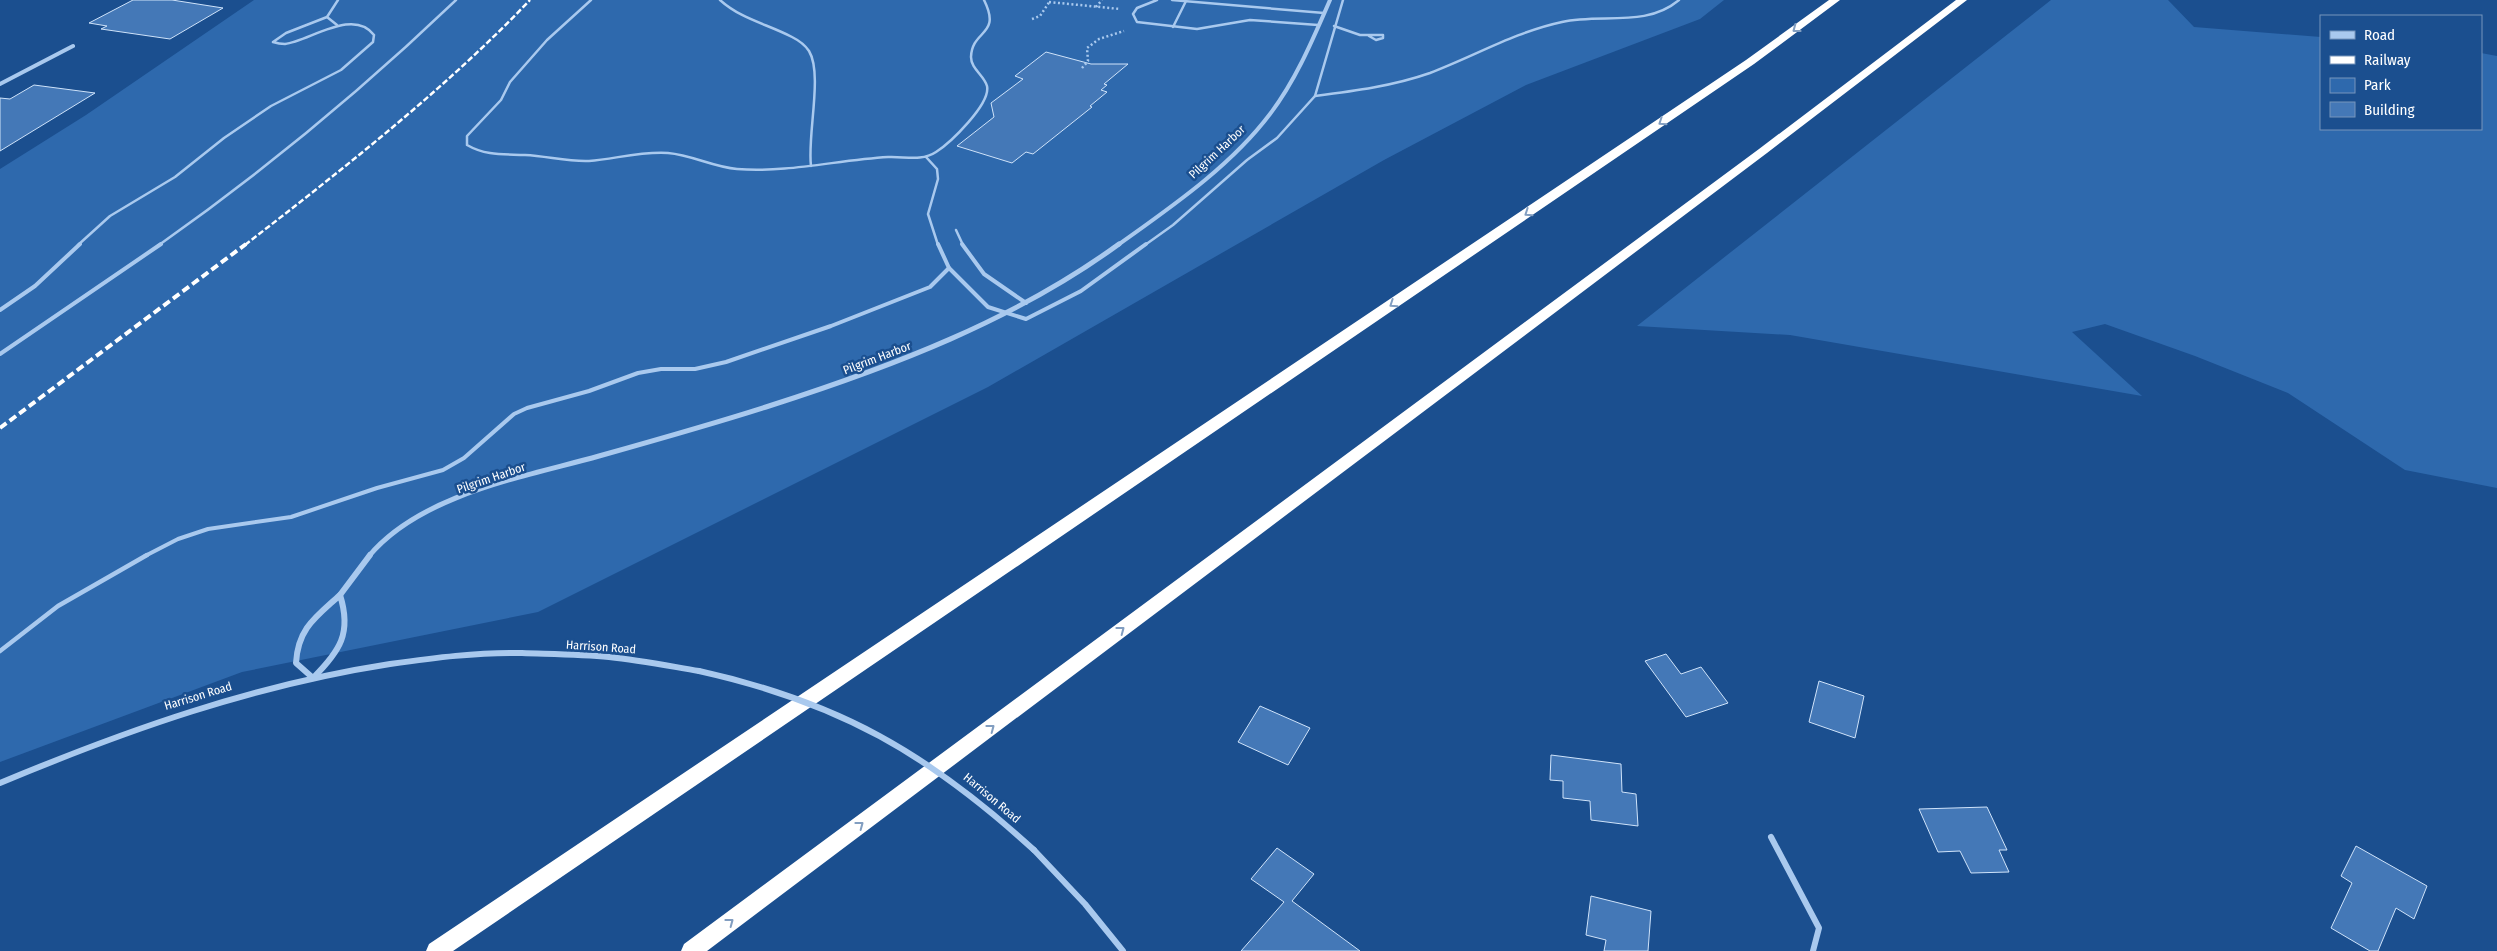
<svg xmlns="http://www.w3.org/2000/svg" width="2497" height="951" font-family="'Fira Sans Condensed',sans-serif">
<rect width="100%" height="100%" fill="#1b4f8f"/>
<g fill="#2e69ad">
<path d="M254,0h1470l-24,19 -174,66 -142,75 -396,227 -450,225 -296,60 -242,90v-593l86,-54z"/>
<path d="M2051,0h117l26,27 127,10v92h160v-76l16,3v432l-92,-18 -117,-77 -93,-37 -90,-32 -33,8 70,64 -352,-61 -153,-9z"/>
</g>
<g fill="#4478b7" stroke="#cfe3fa">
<path d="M133,0h39l51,8 -53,31 -69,-10 6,-3 -18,-3z"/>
<path d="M1046,52l45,12h37l-24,20 3,1 -6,5 6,2 -17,14 2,1 -59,47 -7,-2 -14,11 -55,-17 37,-29 -3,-14 32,-24 -8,-3z"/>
<path d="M34,85l61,8 -95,58v-53l10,1z"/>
<path d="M1666,654l15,20 20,-7 27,36 -42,14 -41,-56z"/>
<path d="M1819,681l45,15 -9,42 -46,-16z"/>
<path d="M1260,706l50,22 -22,37 -50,-23z"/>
<path d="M1551,755l70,9 1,28 14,2 2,32 -47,-6 -1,-19 -27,-3v-17l-13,-1z"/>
<path d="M1987,807l20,43h-8l10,22 -38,1 -11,-22 -22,1 -19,-43z"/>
<path d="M2356,846l71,40 -13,33 -18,-11 -18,43h-8l-39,-23 21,-45 -11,-7z"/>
<path d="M1277,848l37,26 -22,27 68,50h-119l43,-49 -33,-23z"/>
<path d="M1591,896l60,15 -3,40h-44l2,-11 -20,-5z"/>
</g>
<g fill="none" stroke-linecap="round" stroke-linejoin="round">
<g stroke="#a9c9ee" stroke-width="2.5" stroke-dasharray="2 2.5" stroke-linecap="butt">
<path d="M1049,2l71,7"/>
<path d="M1096,7l6,-7"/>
<path d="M1032,19l8,-3 10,-15"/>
<path d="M1082,68l6,-7 -1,-13 12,-9 25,-8"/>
</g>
<g stroke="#a9c9ee" stroke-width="2.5">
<path d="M591,0l-44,40 -37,42 -9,18 -34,36v9c19,11 37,9 58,10 22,1 43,7 64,6 26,-2 52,-10 79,-8 24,2 45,14 69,16 51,4 100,-9 151,-12 16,-1 33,5 48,-5 14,-9 55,-48 51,-66 -3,-11 -16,-17 -16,-29 1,-28 31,-21 13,-57"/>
<path d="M720,0c21,19 47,24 72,37 6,3 13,8 17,14 14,23 -2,85 2,115"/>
<path d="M1157,0l-20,8 -4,6 4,8 60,7 53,-9 68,5"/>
<path d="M1172,0l152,13"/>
<path d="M327,17l10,8"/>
<path d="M1334,26l26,9h23v3l-7,2 -7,-4"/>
<path d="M1173,27l13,-26"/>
<path d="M1315,96c39,-5 78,-10 115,-23 45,-17 85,-41 132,-51 39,-9 84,6 117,-22"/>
<path d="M926,157l11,12 1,10 -10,35 10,31"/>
<path d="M956,230l7,15"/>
<path d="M78,245l32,-29 65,-39 49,-39 47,-32 70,-36 32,-28 1,-7c-21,-28 -66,7 -89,9 -4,0 -9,-1 -12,-2l13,-9 41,-16 11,-17"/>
<path d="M159,245c105,-74 204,-156 297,-245"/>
<path d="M1145,245l28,-20 74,-65 30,-22 38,-42 28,-96"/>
</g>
<g stroke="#a9c9ee" stroke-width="4">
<path d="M938,244l11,24 39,39 38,12 55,-28 65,-47"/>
<path d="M962,244l22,30 42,29"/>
<path d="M0,310l35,-24 45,-42"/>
<path d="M0,354l161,-110"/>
<path d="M145,556l33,-17 30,-10 83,-12 86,-29 66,-18 21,-12 50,-44 13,-6 62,-17 49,-18 23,-4h34l31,-7 105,-36 99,-39 19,-19"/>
</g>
<path stroke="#a9c9ee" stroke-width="4.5" d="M0,651l58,-45 89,-51"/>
<g stroke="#a9c9ee" stroke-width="4">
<path d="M0,84l73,-38"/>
<path d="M1118,245c53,-38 112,-78 152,-131 26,-34 43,-75 60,-114"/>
</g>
<path stroke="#a9c9ee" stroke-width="5" d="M369,556c52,-62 155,-79 230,-100 57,-16 114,-32 170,-50 122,-39 246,-86 350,-162"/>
<g stroke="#a9c9ee" stroke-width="6">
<path d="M340,595c12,38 0,56 -27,83l-17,-15c2,-35 20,-46 44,-68z"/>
<path d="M340,595l30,-40"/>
<path d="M0,783c127,-53 254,-98 390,-119 43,-6 88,-12 132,-11 29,1 59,1 87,4 30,3 60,9 90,14"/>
<path d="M1771,837l48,91 -6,23"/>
<path d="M1034,850l51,54 38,47"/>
</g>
<g fill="#fff" fill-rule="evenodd">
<path d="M1829,0h11l-86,64 -1301,887h-27l3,-7 1317,-884z"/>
<path d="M1956,0h11l-200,153 -1060,798h-26l3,-7 1075,-795z"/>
</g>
<path stroke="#fff" stroke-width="2.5" stroke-dasharray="6 2.5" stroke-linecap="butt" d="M245,245c99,-77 198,-154 285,-245"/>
<path stroke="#fff" stroke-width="4" stroke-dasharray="8 4" stroke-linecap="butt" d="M0,428l246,-184"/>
<path stroke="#a9c9ee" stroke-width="6" d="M699,671c140,31 230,83 335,179"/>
</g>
<defs><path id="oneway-chevron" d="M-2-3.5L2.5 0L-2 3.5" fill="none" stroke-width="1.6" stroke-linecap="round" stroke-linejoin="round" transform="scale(1.25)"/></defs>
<g stroke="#829ec1">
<use href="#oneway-chevron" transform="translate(1796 29) rotate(143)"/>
<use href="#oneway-chevron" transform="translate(1662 122) rotate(146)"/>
<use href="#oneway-chevron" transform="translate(1528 213) rotate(146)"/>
<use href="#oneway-chevron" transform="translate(1393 304) rotate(146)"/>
<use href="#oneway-chevron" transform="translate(1121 630) rotate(-37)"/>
<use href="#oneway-chevron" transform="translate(991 728) rotate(-37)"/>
<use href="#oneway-chevron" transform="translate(860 825) rotate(-37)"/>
<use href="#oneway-chevron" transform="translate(730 922) rotate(-37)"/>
</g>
<g text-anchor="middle" stroke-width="5" stroke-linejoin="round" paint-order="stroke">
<g font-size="12" fill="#fff" stroke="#1b4f8f">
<text transform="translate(1217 152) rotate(-43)" y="4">Pilgrim Harbor</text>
<text transform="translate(877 358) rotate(-21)" y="4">Pilgrim Harbor</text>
<text transform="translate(491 478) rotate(-19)" y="4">Pilgrim Harbor</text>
<text transform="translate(601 647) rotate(4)" y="4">Harrison Road</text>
<text transform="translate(198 696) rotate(-17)" y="4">Harrison Road</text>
<text transform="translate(992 798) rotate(40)" y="4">Harrison Road</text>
</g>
</g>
<rect x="2320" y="15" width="162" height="115" fill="#1b4f8f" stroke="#7695bc"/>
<rect x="2330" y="31" width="25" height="8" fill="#a9c9ee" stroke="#7695bc"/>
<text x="2364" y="40" font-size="15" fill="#ffffff">Road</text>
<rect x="2330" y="56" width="25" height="8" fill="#ffffff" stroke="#7695bc"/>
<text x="2364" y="65" font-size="15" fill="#ffffff">Railway</text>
<rect x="2330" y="78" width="25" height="15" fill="#2e69ad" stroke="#7695bc"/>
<text x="2364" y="90" font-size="15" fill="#ffffff">Park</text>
<rect x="2330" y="102" width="25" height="15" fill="#4478b7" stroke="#7695bc"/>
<text x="2364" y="115" font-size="15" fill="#ffffff">Building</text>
</svg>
